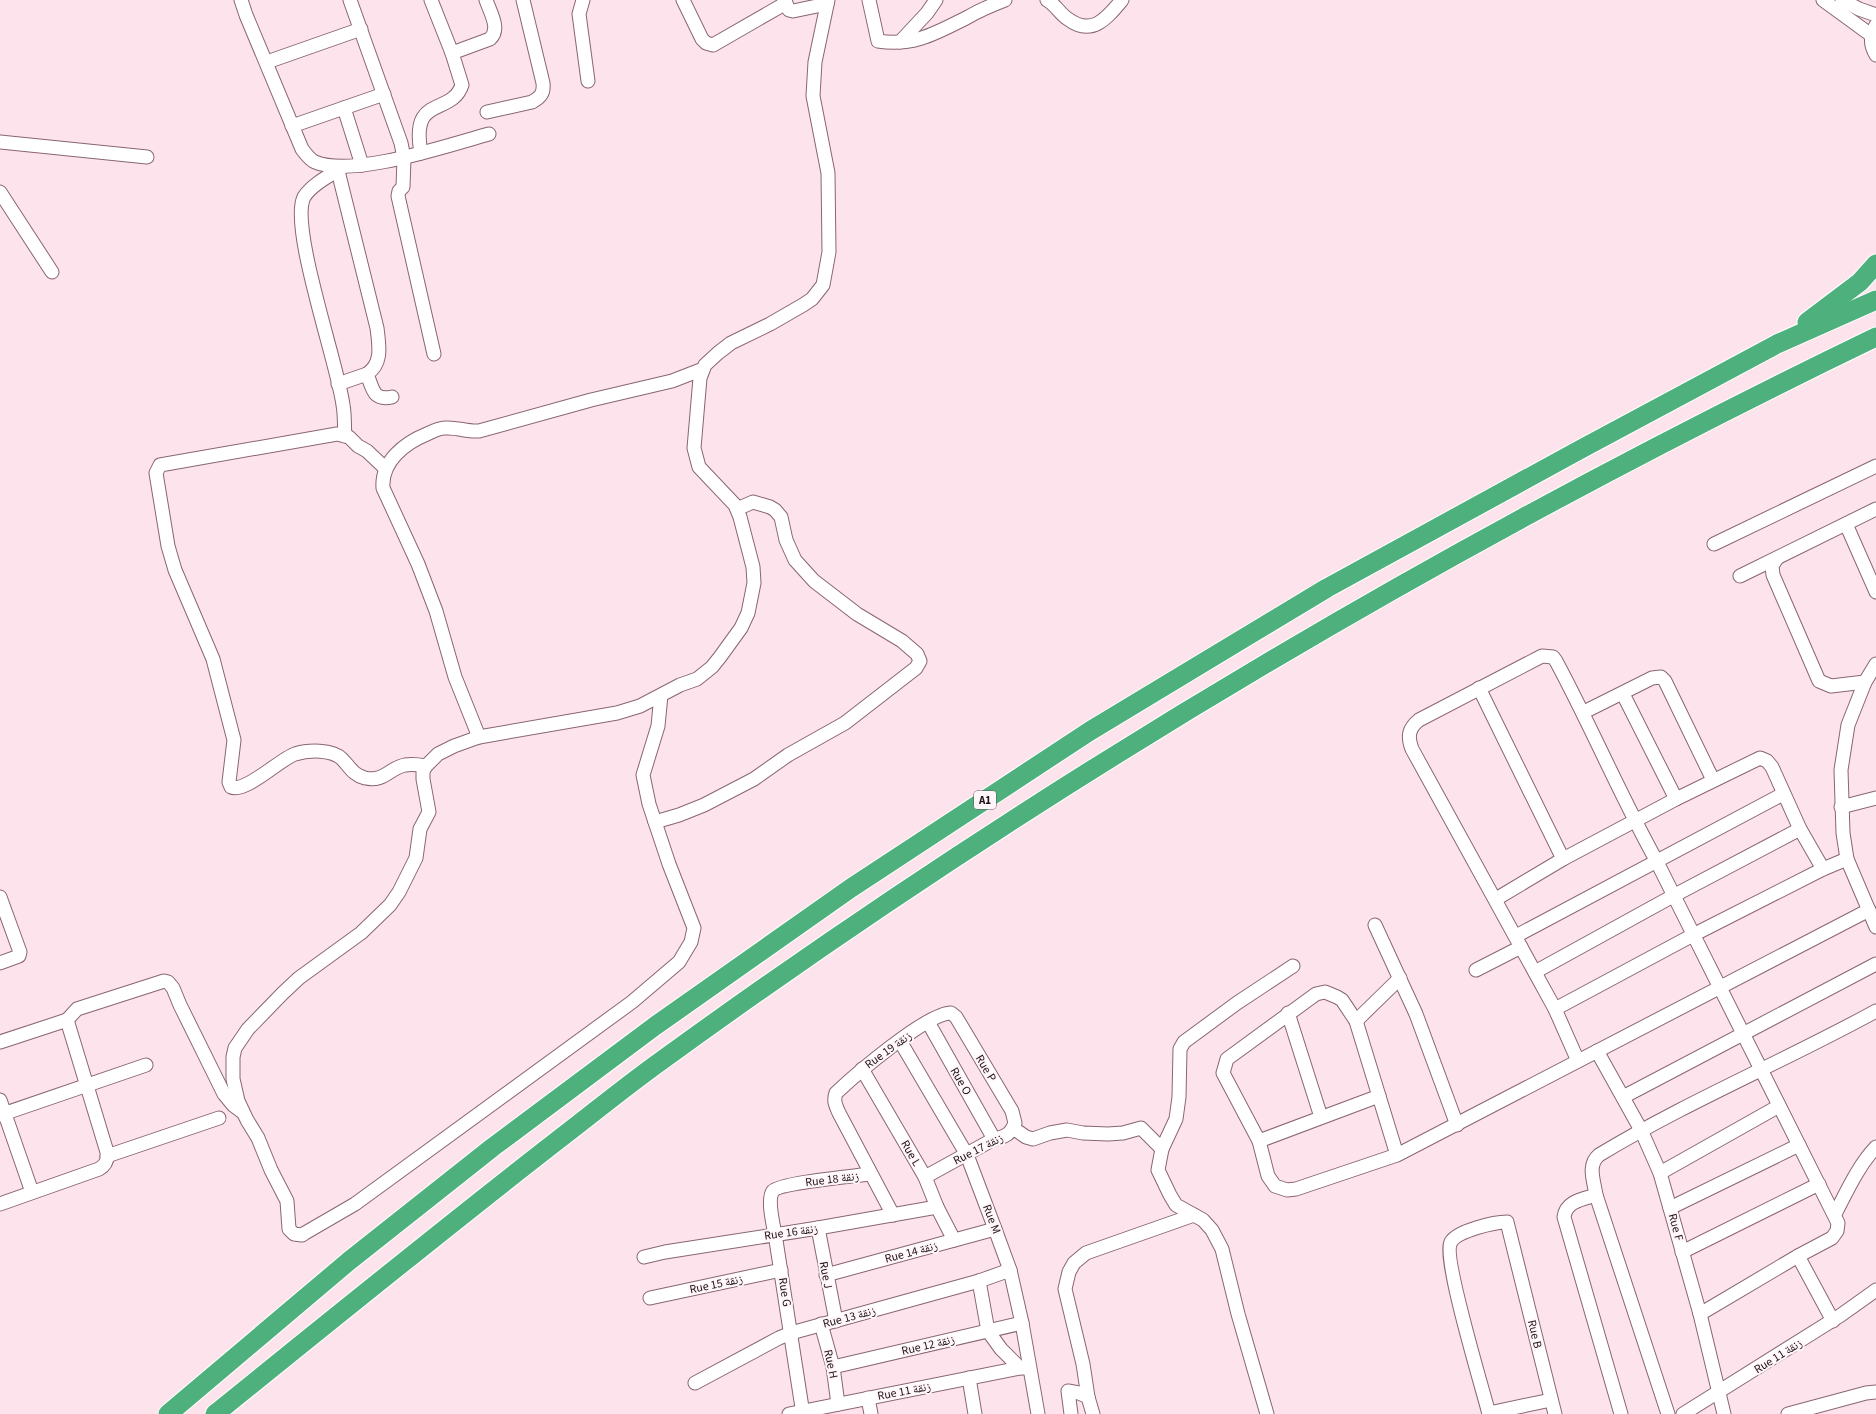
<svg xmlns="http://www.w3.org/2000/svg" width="1876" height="1414" font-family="'Source Sans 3','Noto Naskh Arabic',sans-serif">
<rect width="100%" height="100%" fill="#fde4ec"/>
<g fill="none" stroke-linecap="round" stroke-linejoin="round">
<defs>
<g id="minor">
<path d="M241,0l5,15 56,134c3,4 8,11 13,13 38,16 133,-17 174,-28"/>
<path d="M350,0l51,143 3,15 -1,29 -4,4 -1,5 36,158"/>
<path d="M583,0l-4,14 9,67"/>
<path d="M683,0l19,39 4,4 7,2 73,-42"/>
<path d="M784,0l5,10 4,1 34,-7"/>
<path d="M869,0l9,41c36,6 60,-9 90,-24 12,-7 24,-12 37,-17"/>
<path d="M1047,0c9,5 13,14 21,19 24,18 39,-1 54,-19"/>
<path d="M1823,0l48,35"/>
<path d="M1842,0l17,9 17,6"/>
<path d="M1876,25c-6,10 -6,20 0,30"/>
<path d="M900,42l27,-29 9,-13"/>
<path d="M452,53l38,-14c11,-10 0,-27 -4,-39"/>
<path d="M267,62l94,-33"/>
<path d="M344,108l18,57"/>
<path d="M487,112l45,-10c9,-5 12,-9 11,-19l-20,-83"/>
<path d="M292,126l92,-32"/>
<path d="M0,142l147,15"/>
<path d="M421,153c-11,-60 30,-36 41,-68l-10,-32 -21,-53"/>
<path d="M343,167c-12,8 -31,17 -39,30 -15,29 34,168 39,208 2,10 1,20 2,31"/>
<path d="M338,171l39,157c2,18 6,35 -10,46 6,15 6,27 25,23"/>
<path d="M0,192l52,80"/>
<path d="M338,384l29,-10"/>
<path d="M386,469l-19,-18 -9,-5 -9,-9 -12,-3 -177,31 -4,8 12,73 7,24 38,89 21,81 -5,42 2,5c15,6 49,-28 64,-33 13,-4 37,-5 47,5 8,8 11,16 23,19 20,4 24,-10 40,-13 7,-1 15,0 21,1"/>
<path d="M1846,524l30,68"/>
<path d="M1714,544l162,-78"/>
<path d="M1777,558l-5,8 1,9 46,106 12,5 34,-4"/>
<path d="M1740,576l136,-67"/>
<path d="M1876,664l-11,18 -17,43 -7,45 2,63 4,26 29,68"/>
<path d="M1479,688l84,171"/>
<path d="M1623,694l53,105"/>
<path d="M661,695l-3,31 -15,49 6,29 20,60 25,64 -3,14 -12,20 -47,40 -277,202 -50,29 -3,2 -8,-1 -5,-5 -2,-28 -16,-31 -13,-32 -11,-18 -9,-19 -5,-22v-22l2,-9 13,-19 35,-36 16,-15 62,-45 29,-28 9,-13 17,-34 4,-29 9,-17 -6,-33v-8l3,-5 12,-12 16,-8 25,-9 138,-24 23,-7 40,-21 17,-6 15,-12 8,-10 21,-29 7,-15 6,-30 -1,-16 -13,-50 -5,-12 -36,-38 -5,-19 6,-70 5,-13 13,-12 13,-10 39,-19 33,-19 9,-6 11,-14 6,-33 -1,-79 -15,-77 2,-34 13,-62"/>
<path d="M1584,712l68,-34 9,-1 4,4 48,99"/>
<path d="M479,737l-24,-60 -19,-66 -18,-47 -35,-76c-2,-27 22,-45 44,-54 6,-3 12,-6 18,-6 12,-1 22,4 34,3l112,-31 81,-19 31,-12"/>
<path d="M1841,807l35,-9"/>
<path d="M655,822l24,-7 25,-10 50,-26 34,-24 57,-32 71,-55 4,-7 -3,-7 -15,-13 -45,-27 -43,-33 -19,-21 -9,-20 -5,-23 -6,-7 -5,-3 -17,-5 -16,7"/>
<path d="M0,897l20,55 -1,4 -19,7"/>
<path d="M1496,899l67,-40 113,-60 84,-41 7,3 5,6 28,62 23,40"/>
<path d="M1375,925l41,89 41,111"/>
<path d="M1516,936l267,-142"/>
<path d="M1476,970l45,-23"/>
<path d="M1535,972l138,-76 127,-67"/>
<path d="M1555,1009l138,-74 130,-66 24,-10"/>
<path d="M1288,1013l33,104"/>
<path d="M1356,1021l44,-43"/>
<path d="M928,1022l66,117"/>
<path d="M900,1041l67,114 28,74 15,41 12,53 16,91"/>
<path d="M0,1042l67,-22 10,-11 87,-28 4,1 5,6 7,17 44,89 9,11 8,6"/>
<path d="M1597,1051l44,79 19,43 40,141 24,100"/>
<path d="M1578,1061l-23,-52 -143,-260c-5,-13 -3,-21 7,-29l123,-64 11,1 3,4c35,65 64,134 100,199l182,363 -1,8 -5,7 -34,18 -98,58"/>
<path d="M862,1069l63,108 12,30 17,33"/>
<path d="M1623,1097l253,-133"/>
<path d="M0,1100l32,92"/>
<path d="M0,1115l146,-50"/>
<path d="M1013,1128l13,9 7,2 17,-6 17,-3 16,3 25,1 15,-1 18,-5 21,21 -4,21 12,25 6,10 27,15 9,10 10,19 16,65 29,100"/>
<path d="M1259,1141l120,-45"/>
<path d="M1162,1149l14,-30 3,-22 1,-48 4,-7 53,-39 56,-37"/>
<path d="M1397,1155l-41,-134 -14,-21 -5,-3 -12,-5 -9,2 -89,65 -4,14 36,68 9,35 7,10 12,4 9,-1 101,-34 472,-245"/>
<path d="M107,1156l112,-38"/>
<path d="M1660,1173l119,-67"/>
<path d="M1596,1195c-13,4 -30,6 -32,22l57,197"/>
<path d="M0,1204l99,-35c7,-4 9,-9 8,-17l-40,-132"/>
<path d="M1670,1208l129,-63"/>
<path d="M1835,1214c12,-23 23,-48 41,-67"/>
<path d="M893,1215l-54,-102c-3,-7 -6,-12 -3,-20 19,-18 91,-80 115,-80l5,4 56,94 3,12c-4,11 -10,14 -21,16l-69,38"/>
<path d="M818,1228l18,93"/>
<path d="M1682,1252l137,-68"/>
<path d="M1798,1256l35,65"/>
<path d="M644,1257l21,-5 153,-24 119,-21"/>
<path d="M826,1275l169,-46"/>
<path d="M979,1281l9,50 13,18 19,19h6"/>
<path d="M650,1298l131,-28"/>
<path d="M821,1324l12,43 5,37"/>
<path d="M833,1367l189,-44"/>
<path d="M969,1378l6,36"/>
<path d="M695,1383l84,-45 12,-5 188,-52 31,-11"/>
<path d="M1088,1397l-5,-33 -18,-75 4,-17 5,-9 12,-10 108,-38"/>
<path d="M868,1398l3,16"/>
<path d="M1489,1413l62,-13"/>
<path d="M789,1414l231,-46"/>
<path d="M803,1414l-28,-180c-2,-10 -8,-35 -2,-43 7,-8 83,-15 97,-17"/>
<path d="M1071,1414l-3,-23 11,2 9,4 5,17"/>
<path d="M1489,1414c-6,-24 -47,-158 -38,-172 6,-11 43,-20 56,-20l48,192"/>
<path d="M1668,1414l-72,-219c-2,-14 -9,-30 3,-40 89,-54 186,-94 277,-144"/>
<path d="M1683,1414l158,-99 35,-25"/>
<path d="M1788,1414l78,-21 10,-1"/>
</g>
<g id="highway">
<path d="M1807,322l53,-40 16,-18"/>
<path d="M168,1414l181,-153 144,-114 162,-121 196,-138 239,-157 237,-143 256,-140 194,-104 99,-44"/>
<path d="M215,1414c114,-92 227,-184 343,-274 34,-26 68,-54 103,-79 381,-277 790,-519 1215,-724"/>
</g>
</defs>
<use href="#minor" stroke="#896572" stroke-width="15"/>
<use href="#highway" stroke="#fff" stroke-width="21"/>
<use href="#minor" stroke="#fff" stroke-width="13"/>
<use href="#highway" stroke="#4eb17d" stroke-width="19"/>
</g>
<g text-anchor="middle" stroke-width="4" stroke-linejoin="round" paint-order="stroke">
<rect fill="#fff6f9" stroke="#63565b" stroke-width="1" x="974" y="791" width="22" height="18" rx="3"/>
<g font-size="11" font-weight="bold" fill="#201217">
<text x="985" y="804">A1</text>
</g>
<g font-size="12" fill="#201217" stroke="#fff6f9">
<text transform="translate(888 1050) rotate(-36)" y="4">Rue 19 زنقة</text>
<text transform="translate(986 1068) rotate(59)" y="4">Rue P</text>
<text transform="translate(961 1081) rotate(60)" y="4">Rue O</text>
<text transform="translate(978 1149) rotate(-27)" y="4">Rue 17 زنقة</text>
<text transform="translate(911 1153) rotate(60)" y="4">Rue L</text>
<text transform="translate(832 1179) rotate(-7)" y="4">Rue 18 زنقة</text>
<text transform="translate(992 1219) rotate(69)" y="4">Rue M</text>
<text transform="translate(1676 1227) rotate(75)" y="4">Rue F</text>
<text transform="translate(791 1232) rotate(-8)" y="4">Rue 16 زنقة</text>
<text transform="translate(911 1252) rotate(-15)" y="4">Rue 14 زنقة</text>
<text transform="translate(826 1275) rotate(79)" y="4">Rue J</text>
<text transform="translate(716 1284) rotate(-12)" y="4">Rue 15 زنقة</text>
<text transform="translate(785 1292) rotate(81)" y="4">Rue G</text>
<text transform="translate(849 1317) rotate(-15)" y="4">Rue 13 زنقة</text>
<text transform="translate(1535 1334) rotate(77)" y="4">Rue B</text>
<text transform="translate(928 1345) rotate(-13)" y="4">Rue 12 زنقة</text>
<text transform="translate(1778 1356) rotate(-32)" y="4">Rue 11 زنقة</text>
<text transform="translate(831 1364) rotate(78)" y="4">Rue H</text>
<text transform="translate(904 1391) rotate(-11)" y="4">Rue 11 زنقة</text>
</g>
</g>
</svg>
